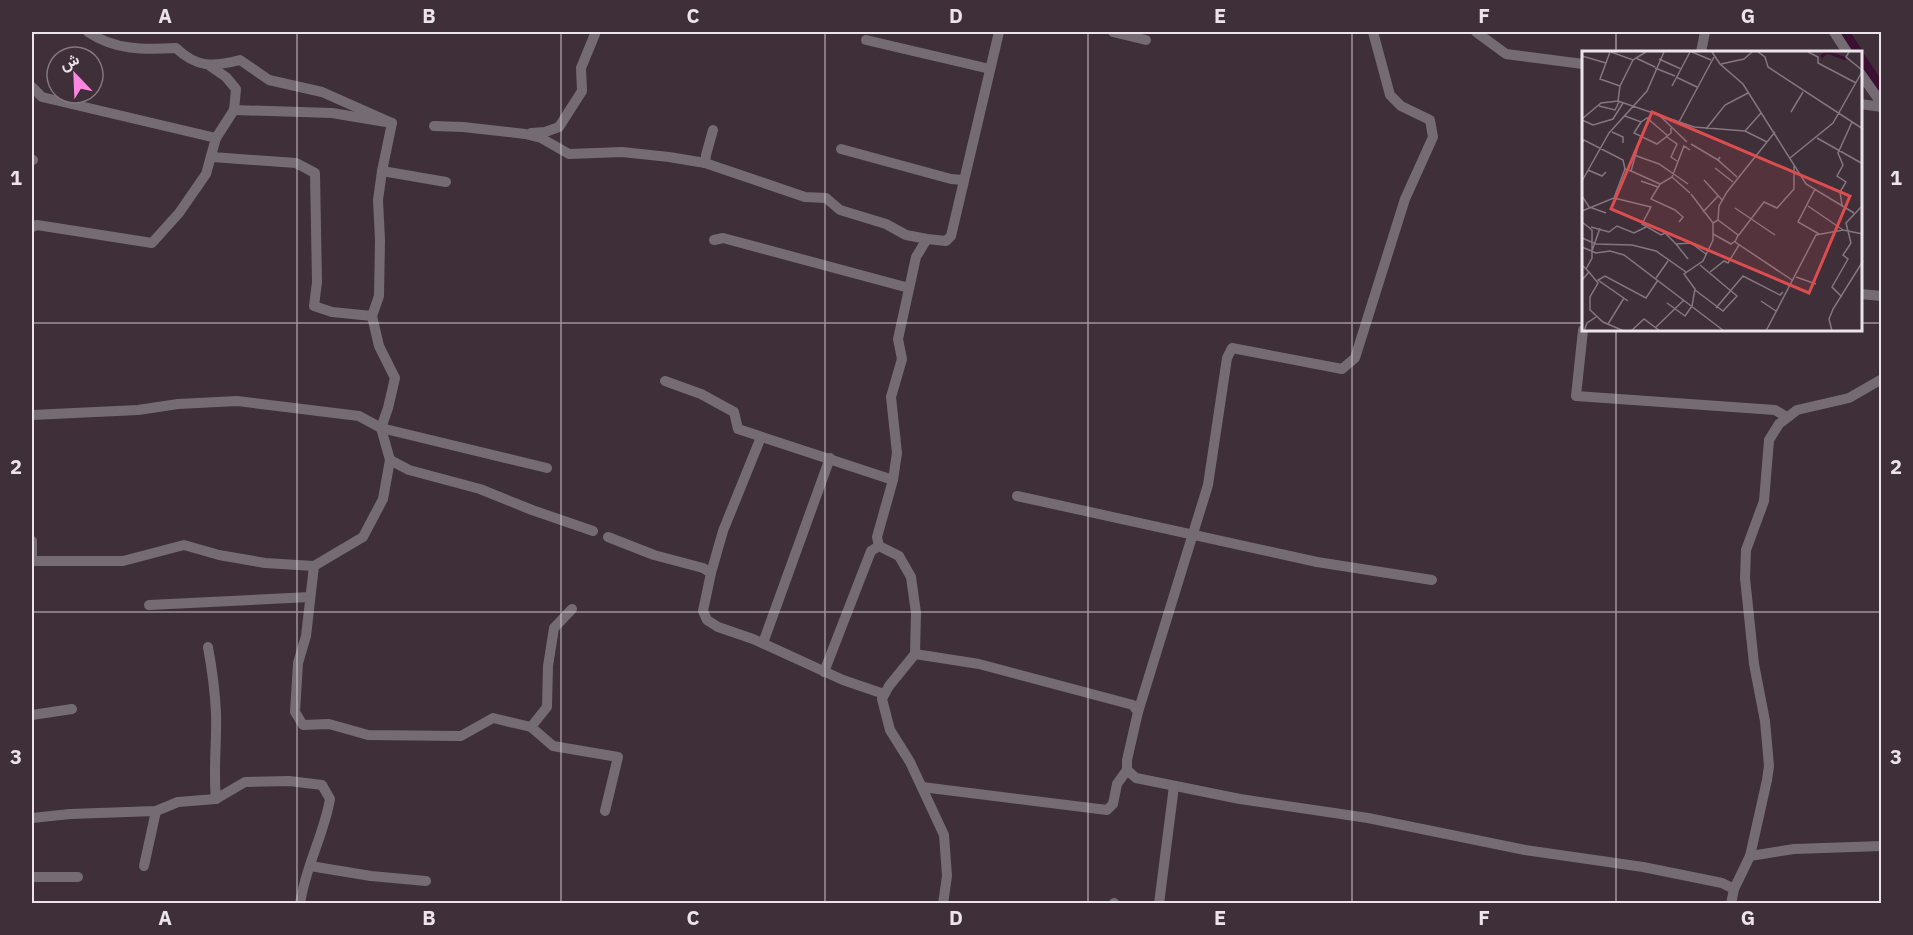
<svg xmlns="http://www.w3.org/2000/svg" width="1913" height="935" font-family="'IBM Plex Sans',Vazirmatn,sans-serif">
<rect width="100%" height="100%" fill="#3e2f39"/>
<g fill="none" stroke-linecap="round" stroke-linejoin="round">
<g stroke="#3b1032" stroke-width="9">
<path d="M1845,32l13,20"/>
<path d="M1860,56l22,33"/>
</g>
<g stroke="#746c72" stroke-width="10">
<path d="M88,32c26,18 56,18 88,16 21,20 37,19 64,12l29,20 53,12 70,31"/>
<path d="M1113,32l33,8"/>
<path d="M1476,32l30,22 77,10"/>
<path d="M1834,32l13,20"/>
<path d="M866,40l124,29"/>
<path d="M1701,52l4,-20"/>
<path d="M1860,73l22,31"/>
<path d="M32,87l10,10 174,41"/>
<path d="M1860,104l22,3"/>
<path d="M234,110l98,3 60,10 -10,48"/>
<path d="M434,126l29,1 62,7 16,4 28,16 53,-2 47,5 36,6"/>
<path d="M713,130l-7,25 -1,8 100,34 21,1 14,12 46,14 20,11 21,4"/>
<path d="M531,133l14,-1 14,-5 23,-36 -1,-23 14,-34"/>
<path d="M841,149l110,30 12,1"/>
<path d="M212,157l84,6 19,10 2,109 -3,24 18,6 40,4"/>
<path d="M32,160h1"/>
<path d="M446,182l-64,-11 -4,29 2,40 -1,56 -7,20 7,30 16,32 -7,30 -7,20 9,32 -7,39 -20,38 -49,29 -8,70 -8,27 -3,49 8,13 26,-1 39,11 93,1 32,-18 38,9 22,19 65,11 -13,54"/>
<path d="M32,227l5,-2 115,18 27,-30 27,-39 10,-36 18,-28 2,-21 -10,-12 -16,-11"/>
<path d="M714,240l9,-2 186,50"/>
<path d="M1860,294l22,2"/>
<path d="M1583,330l-7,66 199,14 12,7"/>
<path d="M665,381l36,13 33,18 4,17 155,51"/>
<path d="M32,415l106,-5 40,-6 59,-3 122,15 22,12 166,40"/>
<path d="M390,460l19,10 71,19 52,21 61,21"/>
<path d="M1017,496l300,66 115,18"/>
<path d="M608,537l46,18 49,13 8,5 -8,38 4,9 11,7 35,12 90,41 41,14"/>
<path d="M32,541v20"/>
<path d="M32,561h91l61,-16 35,10 46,8 49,3"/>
<path d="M711,573l12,-42 38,-94"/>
<path d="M149,605l161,-8"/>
<path d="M763,643l67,-185"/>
<path d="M208,647c4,22 7,44 8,66 1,29 -3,57 0,86"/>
<path d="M915,654l64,10 154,41 5,7 -11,48v10l9,8 104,21 128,19 157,32 118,17 79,16 12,6"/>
<path d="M824,672l47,-121 8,-5"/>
<path d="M1138,712l70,-227 19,-127 5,-10 110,21 13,-11 50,-159 28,-62 -3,-17 -29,-14 -11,-11 -17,-63"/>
<path d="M32,715l40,-6"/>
<path d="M531,727l16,-20 1,-41 6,-38 18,-19"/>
<path d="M922,787l185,23 6,-6 4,-20 10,-14"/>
<path d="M32,818l38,-4 86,-3 22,-9 38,-3 29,-17 44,-1 33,4 8,14c-6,36 -25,68 -30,105"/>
<path d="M1750,856l44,-7 88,-3"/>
<path d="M144,866l12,-55"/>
<path d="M310,866l61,10 55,5"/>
<path d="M32,877h46"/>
<path d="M1114,903l1,1"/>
<path d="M943,904l4,-28 -3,-41 -34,-73 -20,-32 -8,-31 7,-13 26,-32 1,-41 -5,-36 -12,-21 -20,-10 -2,-9 16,-57 4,-27 -6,-56 11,-38 -4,-20 18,-82 11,-18 19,2 5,-5 48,-204"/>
<path d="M1159,904l15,-118"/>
<path d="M1731,904l3,-15 16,-33 17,-76 2,-14 -4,-45 -11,-57 -9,-86 1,-28 18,-49 5,-61 10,-16 18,-14 52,-12 33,-19"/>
</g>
</g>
<path fill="none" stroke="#ede3ea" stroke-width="1.5" stroke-opacity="0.55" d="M297,32v872M561,32v872M825,32v872M1088,32v872M1352,32v872M1616,32v20M32,323h1551M1860,323h22M1616,330v574M32,612h1850"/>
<g transform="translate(1582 51)">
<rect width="280" height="280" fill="#3e2f39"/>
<path fill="none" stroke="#3b1032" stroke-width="3" d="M239,6l6,-5 19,7"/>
<path fill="none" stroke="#847780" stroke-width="1.5" d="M28,1l-10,27 20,7M29,1l22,8 13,-8M110,1l19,8M130,1l8,12 23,20 63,100 48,29M176,1l7,5 3,10 95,62M226,1l10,5v6l38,20M267,1l-3,5 16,13M0,5l24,7M54,7l19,9M77,8l22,10M139,13l23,-5 8,-7M73,17l20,8M94,26l21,10M90,35l18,-34M36,50l2,-15 13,-26M17,55l16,4 4,-8M209,61l12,-20M77,64l28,27M43,65l16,6 6,-4 21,18M0,68l19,-16 17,-2 76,26 51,4 22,11M0,69l11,5 20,-6 10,-16M59,71l-7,11 23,11 14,-11v-5M97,71l35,-65M124,78l19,-24 23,-12M163,80l16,-18M30,81l11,5v6M85,86l10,7 -6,13 6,4M235,87l46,26M0,92l2,-3 39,20 2,9M109,93l27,16M52,104l25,9 29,20M138,106l-2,3 19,17M208,107l43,-35 30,-53M133,117l18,14M6,119l14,6 4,-4M49,120l29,13M90,126l18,16M122,129l19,21M0,130l27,-48 38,-42 17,-39M59,130l17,6M233,138l-17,33 21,12M109,143l22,29M0,145l7,11 17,6M32,147l37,9 -9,17 19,11 4,-2 11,11 15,-1 15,11M260,154l-2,-13 6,-10 -9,-6 6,-11 -5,-12 14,-31M226,155l35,24M153,157l40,27M0,160l32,-13 11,-29 6,2 10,-35M121,161l15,-16M136,169l20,15 -3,7 57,38M0,171l10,8v28l-6,11M97,171l4,-5 -8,-7 -24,-11 9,-15 12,-7 12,-31 6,4M9,176l18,5 8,-6 17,7 12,-6M131,183l18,10 4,-3M156,185l26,-34 13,6 17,-19v-23M0,187l14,6 36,1 24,6 30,21M94,193l12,15M0,196l14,6 14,-2 14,4 100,76M10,200l8,-23M0,214l7,7 -7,8M7,221l9,11 -8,14v13l13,12 21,9M128,221l14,-11 4,2 11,-18M214,226l20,7M74,227l12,-17M113,239l28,21 14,-15 -37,-31M260,246l-10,-10 16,-28 -5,-4 8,-12 -5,-20 17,-18M46,250l-30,-21 7,-4 41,22 12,-18M179,250l15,10M85,252l18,13 7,-10M110,255l3,-17 -11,-15 19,-13 10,-21v-17l5,-3 1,-14 8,-14 48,-60M134,257l27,-32 37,19 3,-3M26,273l16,-26M74,276l28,-27M2,280l3,-8 9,-6M49,280l13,-12 16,12M184,280l50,-96 27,-5 20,4M250,280l-3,-12 4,-10 30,-48"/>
<path fill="#db4d4f" fill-opacity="0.15" stroke="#db4d4f" stroke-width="3" d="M70,61l198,84 -41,97 -198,-84z"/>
<rect width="280" height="280" fill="none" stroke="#ede3ea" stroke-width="3"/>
</g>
<rect width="1913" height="935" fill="none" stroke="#3e2f39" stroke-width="66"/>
<g transform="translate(75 75) rotate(337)"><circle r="28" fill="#3e2f39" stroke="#847780" stroke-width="1.5"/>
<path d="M0-4.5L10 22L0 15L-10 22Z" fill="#fd86e1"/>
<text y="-9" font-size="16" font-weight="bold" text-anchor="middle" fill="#ede3ea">ش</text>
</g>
<rect x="33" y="33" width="1847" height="869" fill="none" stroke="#ede3ea" stroke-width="2"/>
<g font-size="20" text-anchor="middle" font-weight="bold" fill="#ede3ea">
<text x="165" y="23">A</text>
<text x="429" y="23">B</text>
<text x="693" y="23">C</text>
<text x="956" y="23">D</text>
<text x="1220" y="23">E</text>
<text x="1484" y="23">F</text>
<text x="1748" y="23">G</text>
<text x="16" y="185">1</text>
<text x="1896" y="185">1</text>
<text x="16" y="474">2</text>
<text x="1896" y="474">2</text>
<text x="16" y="764">3</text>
<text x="1896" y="764">3</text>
<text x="165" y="925">A</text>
<text x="429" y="925">B</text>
<text x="693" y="925">C</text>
<text x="956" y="925">D</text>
<text x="1220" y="925">E</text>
<text x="1484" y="925">F</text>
<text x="1748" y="925">G</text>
</g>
</svg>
